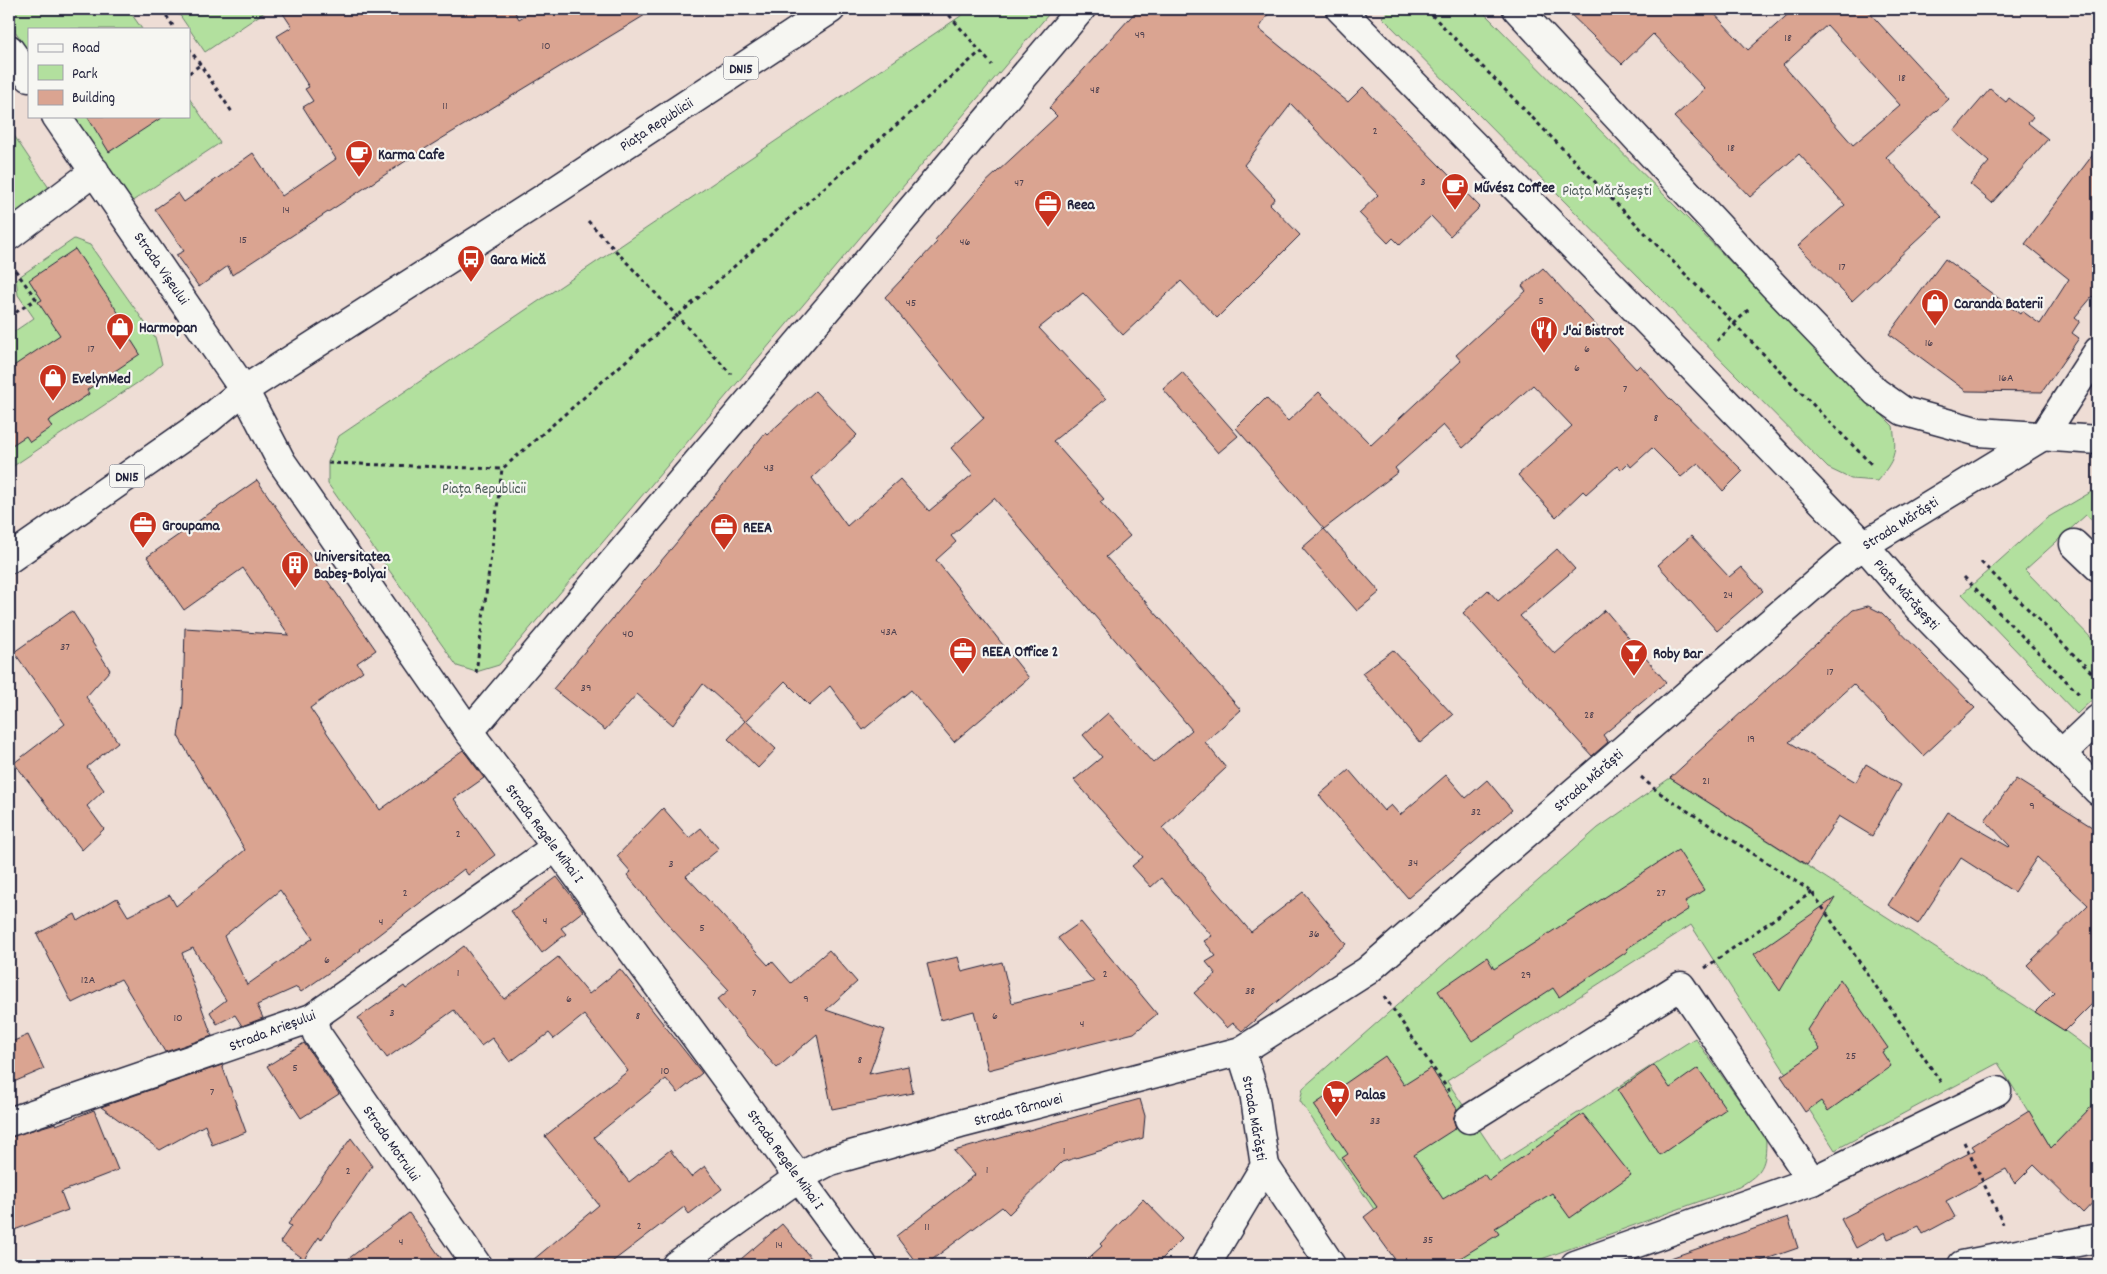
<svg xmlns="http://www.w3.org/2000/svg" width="2107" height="1274" font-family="Dekko,sans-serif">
<rect width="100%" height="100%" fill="#eeddd5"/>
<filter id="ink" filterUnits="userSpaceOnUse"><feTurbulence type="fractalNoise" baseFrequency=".02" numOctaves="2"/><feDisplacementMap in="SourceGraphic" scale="10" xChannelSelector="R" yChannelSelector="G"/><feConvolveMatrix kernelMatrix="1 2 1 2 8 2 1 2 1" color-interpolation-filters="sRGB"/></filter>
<g filter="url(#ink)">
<g fill="#b2e09e" stroke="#6a816c">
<path d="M9,9h119l14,20h-113v23l-20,-30z"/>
<path d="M181,9h88l-64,43 -28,-41z"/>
<path d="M971,9h82l-554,656 -23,7 -19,-6 -129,-182v-22l11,-26z"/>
<path d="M1391,9h89l413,417c4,28 2,33 -16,55l-26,-2 -23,-11 -446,-451z"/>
<path d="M189,98l31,45 -89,59 -58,-86h116z"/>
<path d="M9,128l46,69 -46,32z"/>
<path d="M74,239l16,6 65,92 7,27 -10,9 -143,96v-134l25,-17 -16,-23 -2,-16z"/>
<path d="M2098,488v38l-12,-11 -61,55 73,75v49l-21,20 -115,-120 85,-76z"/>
<path d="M1670,778l395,253 33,24v45l-47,48 -53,-85 -163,87 -144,-225 -244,156 54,81 194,-124 71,100c0,28 -3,34 -27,49l-214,78h-113l-112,-164 3,-13 295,-260z"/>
</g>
<g fill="#daa491" stroke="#22223b" fill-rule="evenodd">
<path d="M280,9h233l6,10 17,-10h119l-237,144 -186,122 -4,-9 -29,21 -23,-32 8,-4 -29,-42 23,-16 6,9 69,-49 29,43 54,-37 -33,-52 10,-6 -8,-12 4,-2 -32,-51 15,-9z"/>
<path d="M1138,9h133l-12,20 89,73 15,-15 117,120 -30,29 -19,-20 -31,29 -7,-7 -5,5 -29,-30 19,-18 -87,-91 -47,61 31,33 -5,6 30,31 -83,83 -36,-37 -58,54 -40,-42 -44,35 67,71 -53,42 51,58 -4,3 30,34 -24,21 135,153 -36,32 21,26 -64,60 89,104 52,-40 43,52 -104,87 -9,-8 -6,5 -33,-35 22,-19 -10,-12 10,-6 -12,-15 8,-5 -51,-58 -10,9 -19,-21 11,-9 -69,-77 28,-23 -19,-22 25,-22 45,50 39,-33 -198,-232 -43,38 5,6 -20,18 93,118 -75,64 -43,-52 -48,40 -33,-44 -21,19 -24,-24 -39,40 30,28 -18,19 -30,-29 17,-18 -42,-37 -30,41 -36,-31 -32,36 -52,-41 124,-147 88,-109 2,2 48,-44 42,44 -45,43 35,48 53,-47 29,32 44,-37 -22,-26 33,-30 -99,-121 52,-55 -2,-2 47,-54 75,-70 -8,-8z"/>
<path d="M1565,9h145l38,41 46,-41h72l83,90 -63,58 56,60 -90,84 -54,-55 47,-41 -46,-51 -49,43 -76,-80 31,-28 -52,-55 -31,30zM1827,25l73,80 -47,40 -70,-80z"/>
<path d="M1990,89l16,13 3,-4 24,19 -5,6 20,16 -56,64 -22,-19 19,-22 -35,-31z"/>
<path d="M87,116h77l-55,36z"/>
<path d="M2098,148v155l-6,-6 -17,20 5,4 -8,12 7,5 -37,54 -76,-1 -77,-57 56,-75 75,55 2,-3 18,13 29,-45 -44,-35z"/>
<path d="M75,249l55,81 -4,2 14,22 -53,36 2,4 -41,27 4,6 -22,15 -4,-6 -17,11v-78l51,-34 -22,-33 4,-2 -13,-20z"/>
<path d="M1543,268l93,101 4,-4 28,32 75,74 -20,20 -25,-28 -17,14 -29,-29 -21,19 -3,-4 -7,7 -4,-4 -31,28 -3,-3 -27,26 -38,-42 54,-49 -39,-41 -70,63 -20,-23 -48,43 3,4 -74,57 -88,-101 30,-30 22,23 31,-29 52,53 90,-84 -5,-6 70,-64 -4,-5z"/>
<path d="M1182,372l56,64 -20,17 -55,-64z"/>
<path d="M257,480l119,170 -19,13 6,8 -53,37 70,102 83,-60 21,28 -30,21 41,56 -27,20 -4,-6 -104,80 1,1 -60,42 -4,-5 -40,18 6,13 -21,8 -7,-11 -18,9 -7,-12 16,-12 -33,-52 -11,5 30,83 -47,16 -44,-73 -49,24 -35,-69 38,-20 3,7 39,-23 11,18 42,-21 6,11 69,-56 -67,-114 5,-32 2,-76 104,7 -46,-67 -59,42 -37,-53zM280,890l33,48 -66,47 -23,-49z"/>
<path d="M1324,529l56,63 -23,19 -55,-63z"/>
<path d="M1691,536l38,41 12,-10 22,24 -46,40 -59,-66z"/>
<path d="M1557,549l18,20 -55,47 35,38 50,-44 61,72 -63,53 5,7 -16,14 -129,-143 25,-23 10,11z"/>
<path d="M1868,606l14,7 93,95 -52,48 -70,-72 -64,58 67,40 10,-18 35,21 -29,51 -33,-20 -32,49 -137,-87 183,-168z"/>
<path d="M72,611l38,59 -24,27 32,45 -31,25 17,23 -17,16 17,23 -22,21 -68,-87 51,-39 -51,-72z"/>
<path d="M1393,650l60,65 -33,28 -58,-70z"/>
<path d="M1349,770l35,41 7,-6 9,10 46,-40 20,23 21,-18 25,30 -104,88 -89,-103z"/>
<path d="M2016,779l76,48 6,7v164l-33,33 -30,-19 19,-19 -27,-28 61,-60 -51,-48 -23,35 -53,-34 -43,66 -30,-19 60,-93 61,35 1,-1 -25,-26z"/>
<path d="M663,808l26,30 12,-10 18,21 -33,27 82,89 4,-4 19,22 38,-33 28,32 -31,28 59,20 -16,44 39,-8 5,27 -81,16 -15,-75 -40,34 -37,-41 -23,-27 12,-10 -57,-61 -45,-54 4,-3 -14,-16z"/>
<path d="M1678,850l26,40 -19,12 4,7 -63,40 2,2 -69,46 -6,-9 -81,53 -34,-50 49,-34 7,12z"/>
<path d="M557,877l26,34 -22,17 5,6 -24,19 -31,-42z"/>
<path d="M1835,898l-55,93 -26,-37z"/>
<path d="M1081,922l76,92 -23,19 -146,37 -14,-59 -33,9 -14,-56 31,-7 4,15 40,-10 10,41 82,-21 -36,-44z"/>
<path d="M464,946l40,53 54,-42 31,37 31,-25 82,104 -24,20 -12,-14 -72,58 35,45 41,-32 21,27 14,-11 17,23 -33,25 -5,-7 -76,58h-81l72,-60 -54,-69 83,-65 -44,-56 -30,24 -5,-6 -39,29 -18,-24 -11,8 -27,-36 -67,48 -29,-40 46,-32 2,3z"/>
<path d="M1840,979l48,69 -6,4 9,14 -63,45 -7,-10 -16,11 -24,-36 39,-27 -13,-19z"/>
<path d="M28,1035l16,34 -35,15v-41z"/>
<path d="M304,1043l35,51 -38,24 -34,-52z"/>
<path d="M1385,1056l19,29 27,-17 26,41 -4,10 3,9 -42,27 29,44 41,-25 5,7 94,-67 48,61 -61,43 -18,-25 -57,35 4,6 -50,31h-50l-35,-48 13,-10 -35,-49 6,-4 -34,-49z"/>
<path d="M222,1065l24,67 -34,13 -7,-20 -45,25 -59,-43z"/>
<path d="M1654,1065l16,23 28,-20 28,41 -66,46 -42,-65z"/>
<path d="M1140,1099l5,17 -2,22 -81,24 -53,52 -7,-7 -77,58h-7l-22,-29 79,-61 -21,-24z"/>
<path d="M2098,1100v97l-15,16 -49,-48 -19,19 -9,-15 -60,32 9,16 -32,17 -4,-8 -31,13 -3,-7 -29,16 -15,-29 134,-69 -3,-4 57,-35 22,37z"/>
<path d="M94,1110l24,60 -57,22 7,18 -59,22v-95l47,-14v2z"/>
<path d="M351,1138l21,28 -51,74 -2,-3 -15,22 -24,-17 11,-16 -3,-2z"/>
<path d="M1143,1199l39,40 -26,26h-75l21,-19 -2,-2z"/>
<path d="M409,1213l37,52h-106z"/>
<path d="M1788,1217l10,31 -49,17h-87v-4z"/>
<path d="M782,1224l35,41h-83z"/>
</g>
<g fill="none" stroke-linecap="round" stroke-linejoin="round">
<defs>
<g id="minor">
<path d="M9,49l20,28"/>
<path d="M56,116l188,274 37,71 188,271 87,115 307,418"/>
<path d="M9,236l86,-65"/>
<path d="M2043,436l55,-85"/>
<path d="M2074,544l24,23"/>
<path d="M469,732l612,-723"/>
<path d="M2061,754l37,-35"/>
<path d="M312,1018l5,16 160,231"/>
<path d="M1469,1119l212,-133 131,195 -237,84"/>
<path d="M9,1122l303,-104 244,-171"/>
<path d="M1265,1166l66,99"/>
<path d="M1812,1181l185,-90"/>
<path d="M676,1265l123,-88 31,-16 130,-37 281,-73"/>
<path d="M1206,1265l59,-99 -11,-74 -13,-41 126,-80 477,-412 20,-14 57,66 177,180"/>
<path d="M1962,1265l136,-27"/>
</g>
<g id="major">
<path d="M1340,9l351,357 173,179 179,-109"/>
<path d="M1517,9l256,276 103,107 27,19 76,21 119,8"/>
<path d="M9,559l200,-140 35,-29 314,-201 273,-180"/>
</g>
</defs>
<use href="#minor" stroke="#22223b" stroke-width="31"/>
<use href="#major" stroke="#22223b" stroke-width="31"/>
<g stroke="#22223b" stroke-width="3" stroke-dasharray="4 4" stroke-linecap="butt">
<path d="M162,9l13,20"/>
<path d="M944,9l48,56"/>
<path d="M1426,9l446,456"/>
<path d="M189,48l43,64"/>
<path d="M189,73l11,-8"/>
<path d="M588,221l143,153"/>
<path d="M9,317l27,-18 -23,-32"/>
<path d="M1717,341l33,-33"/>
<path d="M328,463l174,6"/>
<path d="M1981,562l117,117"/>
<path d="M1964,577l115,117"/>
<path d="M476,673l26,-204 478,-417"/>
<path d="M1641,777l16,14 155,101 130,192"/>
<path d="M1705,968l107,-76"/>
<path d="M1384,996l67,98"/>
<path d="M1964,1142l39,82"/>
</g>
<use href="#minor" stroke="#f6f6f2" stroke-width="28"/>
<use href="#major" stroke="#f6f6f2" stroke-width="28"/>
</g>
</g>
<defs>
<symbol id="cafe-pin" viewBox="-11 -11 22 30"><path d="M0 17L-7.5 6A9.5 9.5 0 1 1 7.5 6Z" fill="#c8321e" stroke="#f6f6f2"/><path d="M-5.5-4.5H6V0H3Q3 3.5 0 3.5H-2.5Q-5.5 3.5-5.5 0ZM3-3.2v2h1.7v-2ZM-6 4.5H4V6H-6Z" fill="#fff"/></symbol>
<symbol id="office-pin" viewBox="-11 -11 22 30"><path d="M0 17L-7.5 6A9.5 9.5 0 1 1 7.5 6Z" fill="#c8321e" stroke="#f6f6f2"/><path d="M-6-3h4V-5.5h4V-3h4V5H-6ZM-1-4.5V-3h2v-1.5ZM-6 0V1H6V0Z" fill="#fff"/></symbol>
<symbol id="bus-pin" viewBox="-11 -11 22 30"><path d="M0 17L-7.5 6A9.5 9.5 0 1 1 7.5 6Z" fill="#c8321e" stroke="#f6f6f2"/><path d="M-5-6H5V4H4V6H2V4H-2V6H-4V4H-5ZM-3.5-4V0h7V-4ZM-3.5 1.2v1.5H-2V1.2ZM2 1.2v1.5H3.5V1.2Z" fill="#fff"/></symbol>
<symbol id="shop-pin" viewBox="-11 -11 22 30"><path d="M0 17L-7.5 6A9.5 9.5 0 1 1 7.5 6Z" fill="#c8321e" stroke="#f6f6f2"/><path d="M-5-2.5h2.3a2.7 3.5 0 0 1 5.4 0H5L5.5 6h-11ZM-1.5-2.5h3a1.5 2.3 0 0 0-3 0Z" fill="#fff"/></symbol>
<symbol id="restaurant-pin" viewBox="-11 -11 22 30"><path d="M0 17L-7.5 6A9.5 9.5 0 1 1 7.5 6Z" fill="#c8321e" stroke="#f6f6f2"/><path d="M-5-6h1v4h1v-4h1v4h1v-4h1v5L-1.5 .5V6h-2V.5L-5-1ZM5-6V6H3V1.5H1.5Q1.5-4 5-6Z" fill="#fff"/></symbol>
<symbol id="building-pin" viewBox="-11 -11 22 30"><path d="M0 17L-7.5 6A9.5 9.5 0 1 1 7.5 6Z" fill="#c8321e" stroke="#f6f6f2"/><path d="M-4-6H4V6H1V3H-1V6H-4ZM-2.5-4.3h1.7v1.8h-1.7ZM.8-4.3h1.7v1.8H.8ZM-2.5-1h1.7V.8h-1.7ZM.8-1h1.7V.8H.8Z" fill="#fff"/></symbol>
<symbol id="bar-pin" viewBox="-11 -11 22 30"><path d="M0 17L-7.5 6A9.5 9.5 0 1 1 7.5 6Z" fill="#c8321e" stroke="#f6f6f2"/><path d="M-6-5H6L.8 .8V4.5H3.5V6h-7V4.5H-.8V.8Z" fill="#fff"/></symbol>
<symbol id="supermarket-pin" viewBox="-11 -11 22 30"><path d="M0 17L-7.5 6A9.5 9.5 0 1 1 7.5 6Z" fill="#c8321e" stroke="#f6f6f2"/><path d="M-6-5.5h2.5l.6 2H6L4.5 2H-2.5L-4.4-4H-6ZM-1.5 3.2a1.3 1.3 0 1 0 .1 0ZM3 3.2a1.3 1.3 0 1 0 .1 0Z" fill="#fff"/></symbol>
</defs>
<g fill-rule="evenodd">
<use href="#cafe-pin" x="343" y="138" width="32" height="43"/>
<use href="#cafe-pin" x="1439" y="171" width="32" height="43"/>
<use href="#office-pin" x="1032" y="188" width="32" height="43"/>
<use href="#bus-pin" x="455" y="243" width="32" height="43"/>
<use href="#shop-pin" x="1919" y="287" width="32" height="43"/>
<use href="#shop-pin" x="104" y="311" width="32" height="43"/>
<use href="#restaurant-pin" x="1528" y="314" width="32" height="43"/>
<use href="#shop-pin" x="37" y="362" width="32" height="43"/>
<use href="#office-pin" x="127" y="509" width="32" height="43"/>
<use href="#office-pin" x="708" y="511" width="32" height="43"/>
<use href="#building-pin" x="279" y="549" width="32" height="43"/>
<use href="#office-pin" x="947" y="635" width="32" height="43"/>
<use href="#bar-pin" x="1618" y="637" width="32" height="43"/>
<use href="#supermarket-pin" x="1320" y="1078" width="32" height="43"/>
</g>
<g text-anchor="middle" stroke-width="4.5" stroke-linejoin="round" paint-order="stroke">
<g font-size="12" fill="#504250">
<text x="1140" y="38">49</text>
<text x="1788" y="41">18</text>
<text x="546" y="49">10</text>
<text x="1902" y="81">18</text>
<text x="1095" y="93">48</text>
<text x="445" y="109">11</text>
<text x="1375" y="134">2</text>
<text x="1731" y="151">18</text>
<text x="1423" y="185">3</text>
<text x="1019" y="186">47</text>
<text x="286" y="213">14</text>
<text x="243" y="243">15</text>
<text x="965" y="245">46</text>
<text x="1842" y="270">17</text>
<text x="1541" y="304">5</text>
<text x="911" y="306">45</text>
<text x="1929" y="346">16</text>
<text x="91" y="352">17</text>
<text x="1587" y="352">6</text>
<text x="1577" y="371">6</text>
<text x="2006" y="381">16A</text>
<text x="1625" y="392">7</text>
<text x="1656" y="421">8</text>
<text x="769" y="471">43</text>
<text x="1728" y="598">24</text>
<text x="889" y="635">43A</text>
<text x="628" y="637">40</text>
<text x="65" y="650">37</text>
<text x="1830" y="675">17</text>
<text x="586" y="691">39</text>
<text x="1589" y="718">28</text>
<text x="1751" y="742">19</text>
<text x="1706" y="784">21</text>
<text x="2032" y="809">9</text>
<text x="1476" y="815">32</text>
<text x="458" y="837">2</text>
<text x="1413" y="866">34</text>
<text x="671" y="867">3</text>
<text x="405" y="896">2</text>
<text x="1661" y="896">27</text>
<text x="545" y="924">4</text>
<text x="381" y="925">4</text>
<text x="702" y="931">5</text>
<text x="1314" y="937">36</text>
<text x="327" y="963">6</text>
<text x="458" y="976">1</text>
<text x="1105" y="977">2</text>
<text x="1526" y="978">29</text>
<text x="88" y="983">12A</text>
<text x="1250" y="994">38</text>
<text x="754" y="996">7</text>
<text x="569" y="1002">6</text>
<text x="806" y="1002">9</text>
<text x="392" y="1016">3</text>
<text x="638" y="1019">8</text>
<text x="995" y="1019">6</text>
<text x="178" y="1021">10</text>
<text x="1082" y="1027">4</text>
<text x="1851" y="1059">25</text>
<text x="860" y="1063">8</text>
<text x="295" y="1071">5</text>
<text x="665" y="1074">10</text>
<text x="212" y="1095">7</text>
<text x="1375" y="1124">33</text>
<text x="1064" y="1154">1</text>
<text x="987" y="1173">1</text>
<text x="348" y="1174">2</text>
<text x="639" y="1229">2</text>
<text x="927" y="1230">11</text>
<text x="1428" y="1243">35</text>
<text x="401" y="1245">4</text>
<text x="779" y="1248">14</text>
</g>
<g fill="#f6f6f2" stroke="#626272" stroke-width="1">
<rect x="723.5" y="56.5" width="35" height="23" rx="4"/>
<rect x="109.5" y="464.5" width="35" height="23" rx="4"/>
</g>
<g font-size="14" font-weight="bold" fill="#22223b">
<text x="741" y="73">DN15</text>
<text x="127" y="481">DN15</text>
</g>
<g font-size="15" fill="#22223b" stroke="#f6f6f2">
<text transform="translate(656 124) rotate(-33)" y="5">Piața Republicii</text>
<text transform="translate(162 268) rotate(55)" y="5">Strada Vișeului</text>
<text transform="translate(1900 523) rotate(-32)" y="5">Strada Mărăști</text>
<text transform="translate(1907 594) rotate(48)" y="5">Piața Mărășești</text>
<text transform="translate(1588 780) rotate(-41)" y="5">Strada Mărăști</text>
<text transform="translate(545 833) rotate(53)" y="5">Strada Regele Mihai I</text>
<text transform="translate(272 1030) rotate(-21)" y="5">Strada Arieșului</text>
<text transform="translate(1018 1109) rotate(-15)" y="5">Strada Târnavei</text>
<text transform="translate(1255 1118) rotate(80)" y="5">Strada Mărăști</text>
<text transform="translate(392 1143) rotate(55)" y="5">Strada Motrului</text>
<text transform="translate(786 1159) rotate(54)" y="5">Strada Regele Mihai I</text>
</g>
<g font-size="15" font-weight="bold" fill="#22223b" stroke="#f6f6f2" text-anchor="start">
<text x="378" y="159">Karma Cafe</text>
<text x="1474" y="192">Művész Coffee</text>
<text x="1067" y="209">Reea</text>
<text x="490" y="264">Gara Mică</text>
<text x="1954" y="308">Caranda Baterii</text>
<text x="139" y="332">Harmopan</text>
<text x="1563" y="335">J'ai Bistrot</text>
<text x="72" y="383">EvelynMed</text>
<text x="162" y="530">Groupama</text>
<text x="743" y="532">REEA</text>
<text x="314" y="561">Universitatea<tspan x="314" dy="17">Babeș-Bolyai</tspan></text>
<text x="982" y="656">REEA Office 2</text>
<text x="1653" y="658">Roby Bar</text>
<text x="1355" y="1099">Palas</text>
</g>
<g font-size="15" fill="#4d5b59" stroke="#f6f6f2">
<text x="1607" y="195">Piața Mărășești</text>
<text x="484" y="493">Piața Republicii</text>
</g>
</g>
<rect width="2107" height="1274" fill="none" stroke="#f6f6f2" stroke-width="30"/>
<rect x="15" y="15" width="2077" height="1244" fill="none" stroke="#22223b" stroke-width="2" filter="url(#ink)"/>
<rect x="28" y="28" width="162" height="90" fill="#f6f6f2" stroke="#a1a1a9"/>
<rect x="38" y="44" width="25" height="8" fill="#f6f6f2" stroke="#a1a1a9"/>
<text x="72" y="52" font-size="15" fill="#22223b">Road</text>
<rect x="38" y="65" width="25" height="15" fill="#b2e09e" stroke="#a1a1a9"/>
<text x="72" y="78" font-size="15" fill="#22223b">Park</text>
<rect x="38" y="90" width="25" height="15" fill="#daa491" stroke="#a1a1a9"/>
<text x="72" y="102" font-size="15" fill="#22223b">Building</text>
</svg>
